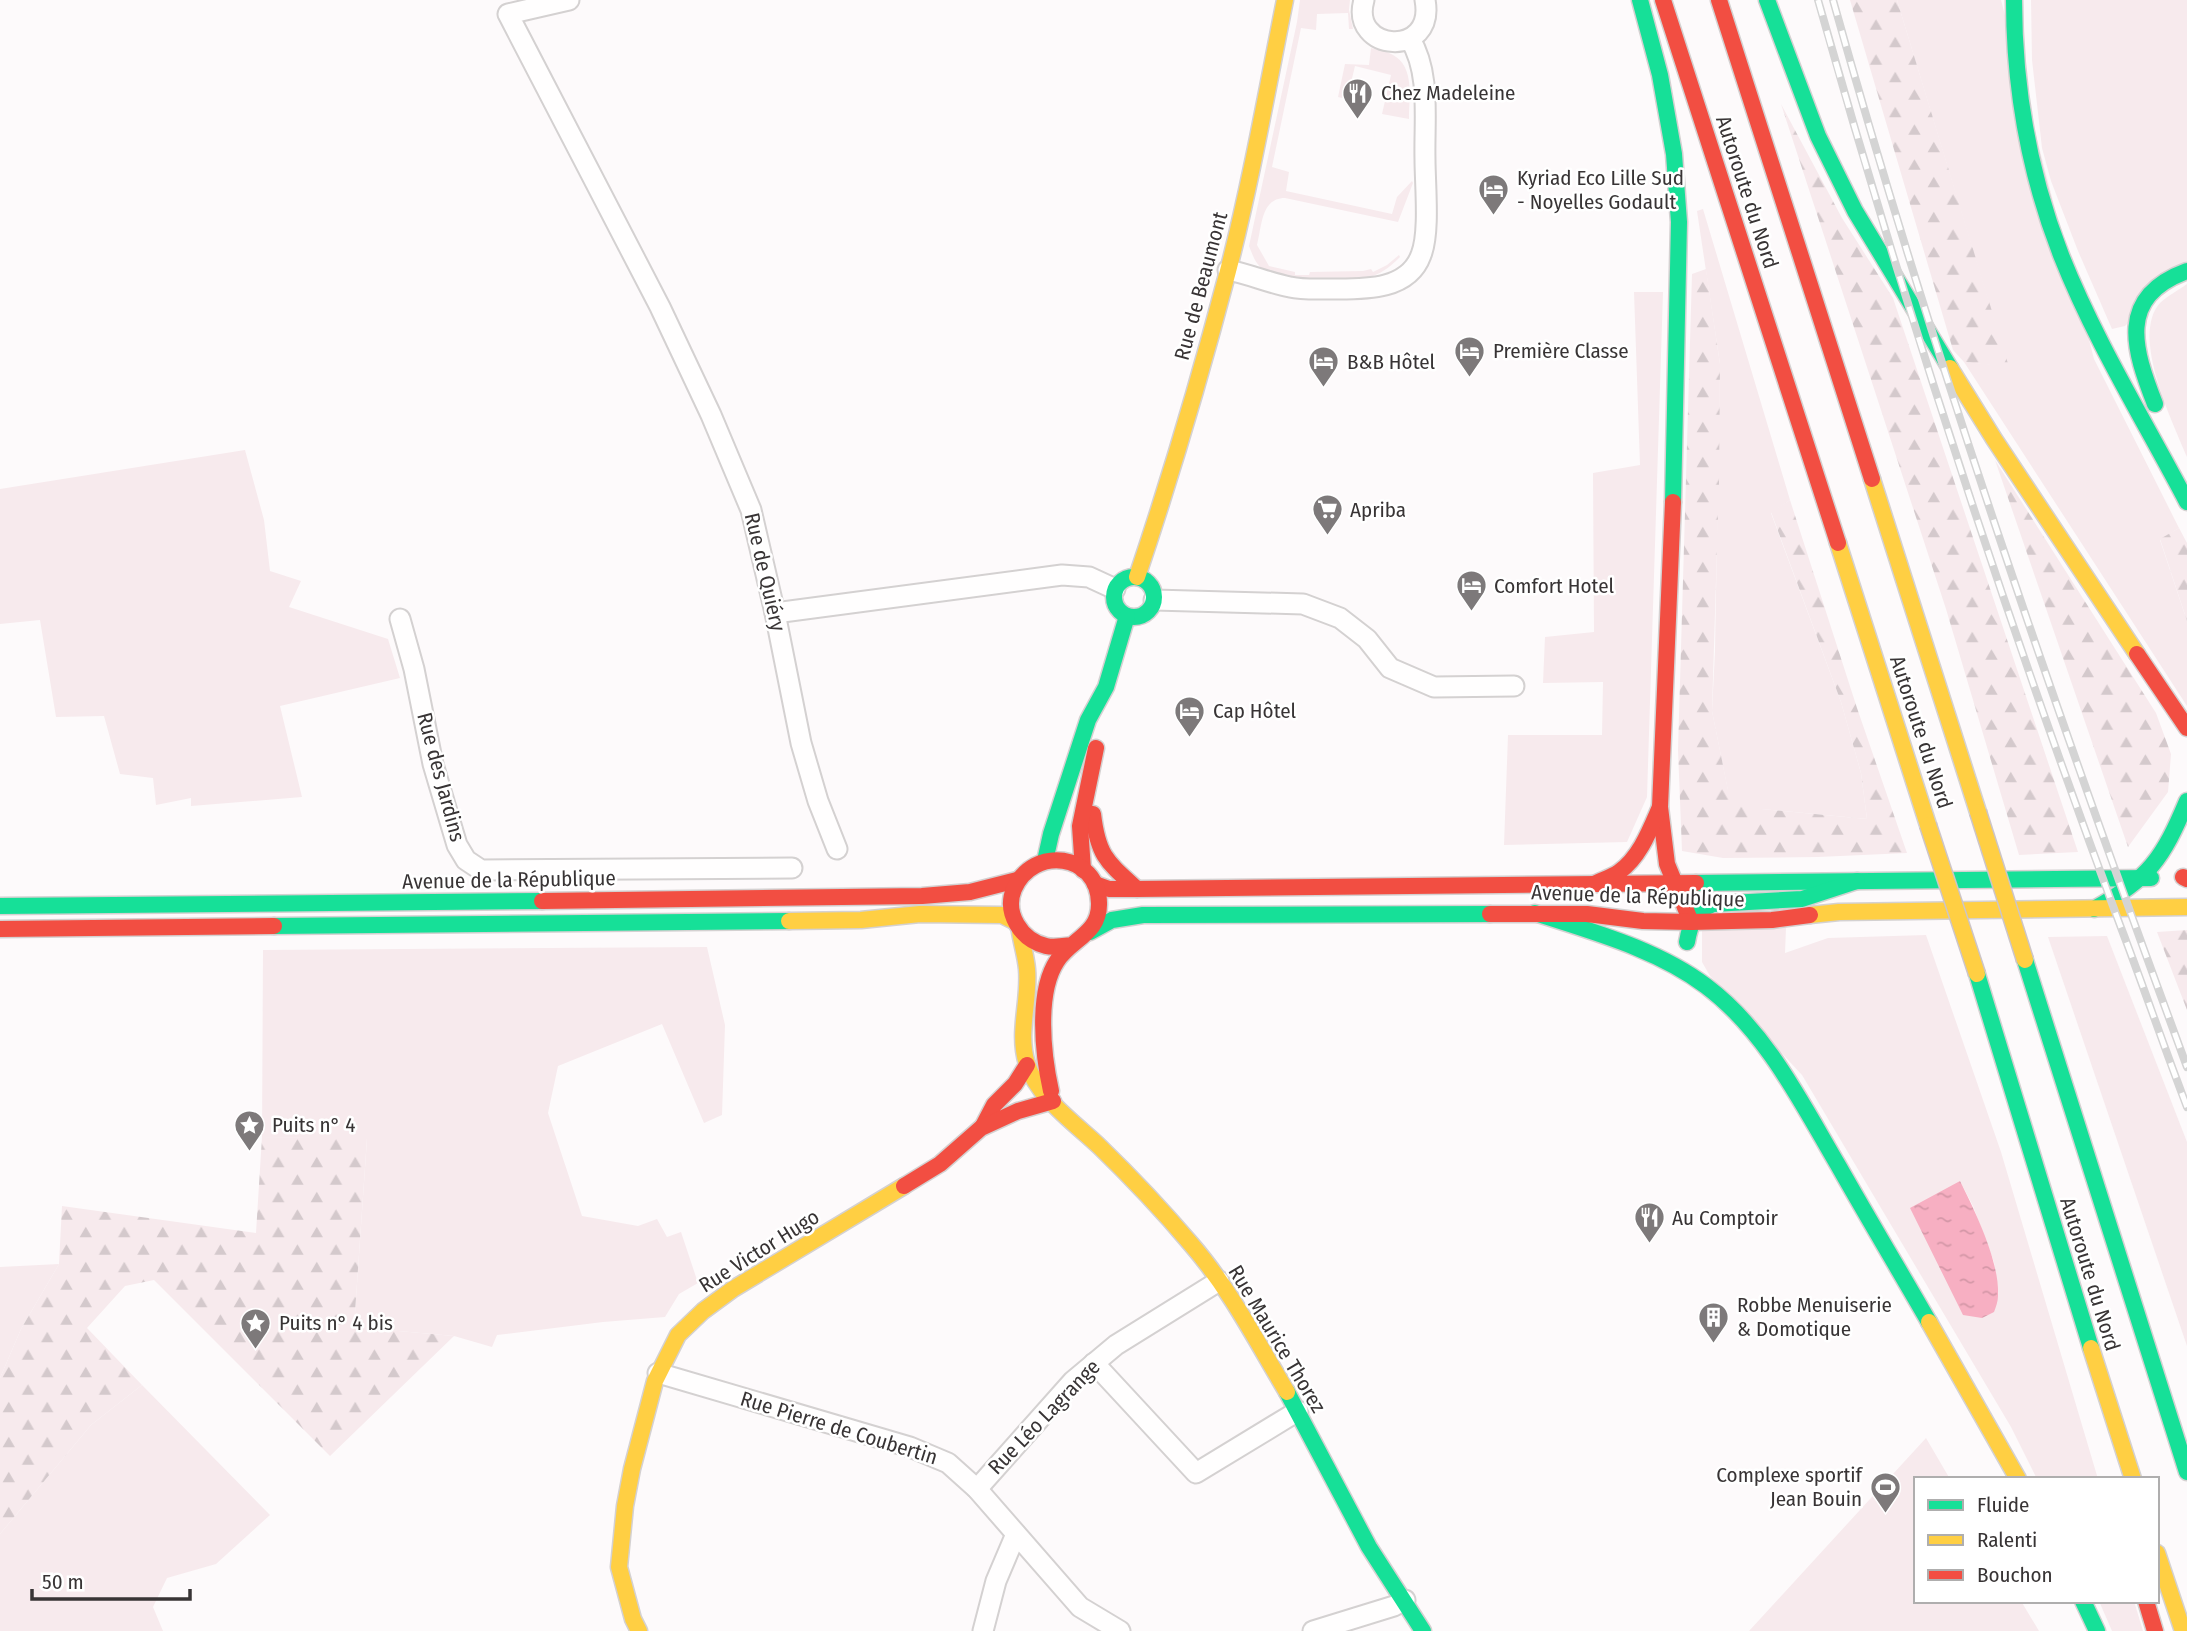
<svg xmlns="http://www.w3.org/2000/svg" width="2187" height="1631" font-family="'Fira Sans Condensed',sans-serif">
<defs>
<pattern id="forest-firs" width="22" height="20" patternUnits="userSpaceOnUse" patternTransform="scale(1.75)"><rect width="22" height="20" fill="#f7eaed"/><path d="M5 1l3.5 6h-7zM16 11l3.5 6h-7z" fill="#d4c9cc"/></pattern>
<pattern id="water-ripples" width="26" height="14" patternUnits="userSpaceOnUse" patternTransform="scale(1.75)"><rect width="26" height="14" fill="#f7afc2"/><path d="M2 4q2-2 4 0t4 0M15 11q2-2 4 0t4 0" fill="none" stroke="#d497a7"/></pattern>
</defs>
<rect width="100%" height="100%" fill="#fdfafb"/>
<g fill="#f7eaed" fill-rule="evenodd">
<path d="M1300,0h50l-1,10 4,19h-4l-1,-16 -31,1 -1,16 -15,-2 -29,139 17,5 -3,19 106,23 5,-17 15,-16 1,2 -15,39 -113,-24c-24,0 -23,28 -28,47l12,21 26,6v3h14l1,-3 53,-1 8,-2 2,3 14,-7 12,-10 1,2c-8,8 -16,15 -27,19 -20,7 -92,7 -109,-6 -8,-5 -12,-16 -15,-24l48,-224z"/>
<path d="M1897,0h104l93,359 85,169 -19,12 27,81v85l-223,-344 44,4z"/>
<path d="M2031,0h156v261l-62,65 -13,3 -34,-78 -27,-70 -9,-33 -10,-88z"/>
<path d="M1371,48c7,2 16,3 22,7 22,12 16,43 16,64l-27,-5 9,-39 -36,-9 -8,33 -9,-2 7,-33 24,1z"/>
<path d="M1703,209l87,291 -19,13 70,189 20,71 6,46 -106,-10 -33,-18 -16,-80 3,-60 5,-287 -23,-153z"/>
<path d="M2187,284v173c-14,-35 -57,-121 -27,-154 7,-7 19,-13 27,-19z"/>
<path d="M1634,292h29l-16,505 -20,45 -123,3 4,-110h94l1,-53 -60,1 2,-46 49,-5 -1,-159 47,-8z"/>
<path d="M245,450l19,70 6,51 31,10 -12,26 99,32 12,39 -120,28 22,91 -111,9v-8l-35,7 -3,-27 -33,-4 -16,-58 -48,1 -16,-97 -40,4v-135z"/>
<path d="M1786,928l-1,25 43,-15 98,-3 75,217 97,327h-61l-26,-52 -209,-352 -92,-99 -8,-14v-33zM1960,1181l13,25 21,56 5,34z"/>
<path d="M2107,936l80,206v204l-139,-409z"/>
<path d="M707,947l18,78 -3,90 -18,8 -42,-99 -104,42 -10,47 34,103 56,10 19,-7 10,18 14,-5 17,51 -19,11 -14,23 -62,5 -106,13 -5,12 -38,-11 -100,-9 13,-188 -105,-2 1,-187z"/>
<path d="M59,1264l-38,65 -21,49v-111z"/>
<path d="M142,1385l128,130 -54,49 -49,14 -14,29 10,24h-163v-97l91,-109z"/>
<path d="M1926,1438l24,41h-34v122h105l18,30h-290z"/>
<path d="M2099,1601h35l9,30h-31z"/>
</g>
<g fill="url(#forest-firs)">
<path d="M1850,0h47l112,367 -45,-5 -11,-12z"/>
<path d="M1781,104l61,114 51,80 185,554 -59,3 -73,-246z"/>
<path d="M1706,269l14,95 -1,119 -7,228 16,79 34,19 105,10 -6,-46 -20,-71 -70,-190 19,-12 67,208 50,145 -89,4 -95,1 -41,-7 -4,-101 14,-476z"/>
<path d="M1995,460l161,253 15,41 -3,38 -40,55z"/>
<path d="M2179,528l8,15v78l-27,-82z"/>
<path d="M2187,930v80l-30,-78z"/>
<path d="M262,1137l105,1 -13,189 100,9 -124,120 -176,-176 -29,6 -38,42 55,57 -51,40 -91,109v-156l21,-49 38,-65 3,-58 194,27z"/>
</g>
<path fill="url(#water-ripples)" d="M1960,1181c15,30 40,81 38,115 0,5 -2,11 -4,16l-12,6 -19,-3 -53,-107z"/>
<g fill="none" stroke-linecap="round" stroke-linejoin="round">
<defs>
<g id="street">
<path d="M569,0l-61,14 152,293 51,108 40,95 24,103 26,130 17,58 19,48"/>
<path d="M1364,0c-15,52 72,59 61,0"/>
<path d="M1228,270c21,4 41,13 62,17 13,3 28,2 42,2 31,0 76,2 89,-34 9,-22 4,-70 4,-96 -1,-39 6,-86 -15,-120"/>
<path d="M1154,600l149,4 37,14 27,21 23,29 44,19 80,-1"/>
<path d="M775,613l287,-38 27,2 26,12"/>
<path d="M400,619l14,50 19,95 24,81 9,15 15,10 311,-2"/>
<path d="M1094,1363l102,110 102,-62"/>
<path d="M658,1373l252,74 38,16 29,26 103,118 40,24"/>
<path d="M977,1489l96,-108 43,-36 103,-64"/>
<path d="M983,1631l13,-50 20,-47"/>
<path d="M1313,1631l81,-25 11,-6"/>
</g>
<g id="fast">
<path d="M1640,0l20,75 14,79 5,68 -6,280"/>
<path d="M1767,0l51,136 37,75 95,157"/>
<path d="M2014,0c0,88 15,173 47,255 34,86 83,165 126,247"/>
<path d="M2155,404c-21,-54 -39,-107 32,-133"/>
<circle cx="1134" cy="597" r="20"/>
<path d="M1045,861l6,-27 37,-114 18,-33 21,-71"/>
<path d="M1696,883l455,-5"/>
<path d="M0,906l542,-5"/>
<path d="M2094,909c55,-30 69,-51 93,-108"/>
<path d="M1535,913c58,19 122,36 171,73 60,45 95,116 132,179 30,53 61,105 91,157"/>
<path d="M274,926l515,-5"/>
<path d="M1090,932l22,-12 31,-5 347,-1"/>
<path d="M1687,942c3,-18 8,-31 26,-38l89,-5 55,-18"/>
<path d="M2025,960l162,512"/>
<path d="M1977,974l114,374"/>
<path d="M1287,1392l82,155 54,84"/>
<path d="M2083,1601l14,30"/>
</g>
<g id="slow">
<path d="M1950,368l44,71 143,215"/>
<path d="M1872,479l106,333"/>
<path d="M1838,543l90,282"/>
<path d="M1137,577c34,-101 64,-203 91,-306 23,-89 39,-181 57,-271"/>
<path d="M1810,915l29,-3 348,-5"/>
<path d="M789,921l72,-1 59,-6 82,1 12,6"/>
<path d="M1020,932c2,12 6,25 7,37 3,32 -10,63 0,95 11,34 49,60 73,83 32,31 63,64 91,97 39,45 66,98 96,148"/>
<path d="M1929,1322l89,157"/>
<path d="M2091,1348l42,131"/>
<path d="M2157,1553l26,78"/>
<path d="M639,1631l-6,-12 -14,-52 6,-61 7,-37 23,-88 23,-46 25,-24 30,-22 171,-103"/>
</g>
<g id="jam">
<path d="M1663,0l175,543"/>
<path d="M1719,0l153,479"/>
<path d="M1673,502l-13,305 7,57 24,58"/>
<path d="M2137,654l50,74"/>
<path d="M1093,814c5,42 14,48 44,75"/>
<path d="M1083,870l-3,-44 16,-78"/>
<path d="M2183,877l4,2"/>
<path d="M1095,884l14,5h28l559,-6"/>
<path d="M1594,884c8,-4 18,-7 25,-12 21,-15 31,-42 41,-65"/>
<path d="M542,901l380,-5 48,-4 47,-12"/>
<path d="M1490,914h97l56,7 48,1 81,-2 38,-5"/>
<path d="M0,929l274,-3"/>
<path d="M1051,1091c-8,-36 -15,-98 6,-130 14,-22 43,-27 42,-58 -1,-50 -66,-58 -85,-14 -10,24 7,51 32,57 8,2 18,0 26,-1"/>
<path d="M983,1126l11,-21 21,-21 12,-19"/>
<path d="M904,1186l36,-22 41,-36 37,-17 35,-10"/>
<path d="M2146,1601l9,30"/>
</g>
</defs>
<use href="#street" stroke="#d4d1d1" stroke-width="23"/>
<use href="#fast" stroke="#d4d1d1" stroke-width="19"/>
<use href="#slow" stroke="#d4d1d1" stroke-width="19"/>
<use href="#jam" stroke="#d4d1d1" stroke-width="19"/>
<use href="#street" stroke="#fffefe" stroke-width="19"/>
<use href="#fast" stroke="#16e098" stroke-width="16"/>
<use href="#slow" stroke="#ffcf43" stroke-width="16"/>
<use href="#jam" stroke="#f24e42" stroke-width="16"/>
<defs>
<g id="rail">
<path d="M1818,0c88,313 189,621 302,925 23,60 44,122 67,182"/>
<path d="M1833,0c101,361 224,715 354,1067"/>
</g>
</defs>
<use href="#rail" stroke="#d4d4d4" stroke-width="8"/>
<use href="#rail" stroke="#fff" stroke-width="5" stroke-dasharray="16" stroke-linecap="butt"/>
<defs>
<g id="slow-bridge">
<path d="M1978,812l47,148"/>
<path d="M1928,825l49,149"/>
</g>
</defs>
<use href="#slow-bridge" stroke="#cdc5c7" stroke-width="19" stroke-linecap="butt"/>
<use href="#slow-bridge" stroke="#ffcf43" stroke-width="16"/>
</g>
<defs>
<symbol id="restaurant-pin" viewBox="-11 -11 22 30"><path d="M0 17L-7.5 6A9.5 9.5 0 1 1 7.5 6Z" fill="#7d797a" stroke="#fff"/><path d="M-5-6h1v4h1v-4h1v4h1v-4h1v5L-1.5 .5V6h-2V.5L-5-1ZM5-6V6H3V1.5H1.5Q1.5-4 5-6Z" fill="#fff"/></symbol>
<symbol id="hotel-pin" viewBox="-11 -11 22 30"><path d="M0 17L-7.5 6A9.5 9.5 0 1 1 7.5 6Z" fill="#7d797a" stroke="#fff"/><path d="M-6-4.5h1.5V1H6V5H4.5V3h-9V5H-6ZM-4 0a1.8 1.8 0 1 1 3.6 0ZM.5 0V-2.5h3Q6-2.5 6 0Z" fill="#fff"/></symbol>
<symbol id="supermarket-pin" viewBox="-11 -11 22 30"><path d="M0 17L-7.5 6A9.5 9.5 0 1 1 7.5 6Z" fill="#7d797a" stroke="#fff"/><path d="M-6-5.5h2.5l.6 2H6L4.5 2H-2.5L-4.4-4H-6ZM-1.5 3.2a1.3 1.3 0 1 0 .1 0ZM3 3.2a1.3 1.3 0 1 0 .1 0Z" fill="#fff"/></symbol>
<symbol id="sight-pin" viewBox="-11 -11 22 30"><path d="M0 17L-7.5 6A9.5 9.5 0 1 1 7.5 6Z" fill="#7d797a" stroke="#fff"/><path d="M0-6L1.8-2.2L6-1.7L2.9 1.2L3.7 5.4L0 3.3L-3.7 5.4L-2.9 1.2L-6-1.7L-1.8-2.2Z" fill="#fff"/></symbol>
<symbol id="building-pin" viewBox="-11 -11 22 30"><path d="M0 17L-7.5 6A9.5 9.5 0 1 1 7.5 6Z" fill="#7d797a" stroke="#fff"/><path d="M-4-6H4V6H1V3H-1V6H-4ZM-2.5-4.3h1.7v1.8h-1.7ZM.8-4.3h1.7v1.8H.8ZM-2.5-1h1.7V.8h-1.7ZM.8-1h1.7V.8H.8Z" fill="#fff"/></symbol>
<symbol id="stadium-pin" viewBox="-11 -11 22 30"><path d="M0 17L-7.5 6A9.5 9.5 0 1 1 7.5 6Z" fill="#7d797a" stroke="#fff"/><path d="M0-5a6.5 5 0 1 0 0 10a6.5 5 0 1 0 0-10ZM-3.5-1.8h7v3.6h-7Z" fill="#fff"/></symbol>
</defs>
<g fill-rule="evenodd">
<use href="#restaurant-pin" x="1340" y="76" width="35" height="47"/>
<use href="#hotel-pin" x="1476" y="172" width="35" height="47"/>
<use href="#hotel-pin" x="1452" y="334" width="35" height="47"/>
<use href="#hotel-pin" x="1306" y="344" width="35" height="47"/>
<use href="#supermarket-pin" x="1310" y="492" width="35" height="47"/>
<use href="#hotel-pin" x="1454" y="568" width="35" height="47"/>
<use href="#hotel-pin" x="1172" y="694" width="35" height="47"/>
<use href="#sight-pin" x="232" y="1108" width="35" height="47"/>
<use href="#restaurant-pin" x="1632" y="1200" width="35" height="47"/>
<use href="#building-pin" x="1696" y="1300" width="35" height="47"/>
<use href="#sight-pin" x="238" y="1306" width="35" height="47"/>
<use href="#stadium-pin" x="1868" y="1470" width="35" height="47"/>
</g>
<g text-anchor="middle" stroke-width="5" stroke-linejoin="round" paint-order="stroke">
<g font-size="21" fill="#383435" stroke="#fff" text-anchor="start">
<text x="1381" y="100">Chez Madeleine</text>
<text x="1517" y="185">Kyriad Eco Lille Sud<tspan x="1517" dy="24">- Noyelles Godault</tspan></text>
<text x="1493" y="358">Première Classe</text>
<text x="1347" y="369">B&amp;B Hôtel</text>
<text x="1350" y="517">Apriba</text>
<text x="1494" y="593">Comfort Hotel</text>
<text x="1213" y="718">Cap Hôtel</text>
<text x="272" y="1132">Puits n° 4</text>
<text x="1672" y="1225">Au Comptoir</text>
<text x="1737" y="1312">Robbe Menuiserie<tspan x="1737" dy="24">&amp; Domotique</tspan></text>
<text x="279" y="1330">Puits n° 4 bis</text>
<text x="1862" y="1482" text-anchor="end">Complexe sportif<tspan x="1862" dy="24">Jean Bouin</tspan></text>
</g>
<g font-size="21" fill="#383435" stroke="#fff">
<text transform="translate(1747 192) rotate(72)" y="7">Autoroute du Nord</text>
<text transform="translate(1201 286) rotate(-75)" y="7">Rue de Beaumont</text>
<text transform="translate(765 572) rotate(77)" y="7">Rue de Quiéry</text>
<text transform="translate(1921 732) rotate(72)" y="7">Autoroute du Nord</text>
<text transform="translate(441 777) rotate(75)" y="7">Rue des Jardins</text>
<text transform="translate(509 880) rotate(-1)" y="7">Avenue de la République</text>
<text transform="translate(1638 896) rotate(2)" y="7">Avenue de la République</text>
<text transform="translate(759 1251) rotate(-32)" y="7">Rue Victor Hugo</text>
<text transform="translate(2090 1274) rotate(73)" y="7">Autoroute du Nord</text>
<text transform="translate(1277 1339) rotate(59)" y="7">Rue Maurice Thorez</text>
<text transform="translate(1044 1417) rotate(-46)" y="7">Rue Léo Lagrange</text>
<text transform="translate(839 1428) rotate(17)" y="7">Rue Pierre de Coubertin</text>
</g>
</g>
<rect x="1914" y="1477" width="245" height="126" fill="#ffffff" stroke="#afaeae" stroke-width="2"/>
<rect x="1928" y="1500" width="35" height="10" fill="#16e098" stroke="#afaeae" stroke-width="2"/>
<text x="1977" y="1512" font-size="21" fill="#383435">Fluide</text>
<rect x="1928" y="1535" width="35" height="10" fill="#ffcf43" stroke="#afaeae" stroke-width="2"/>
<text x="1977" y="1547" font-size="21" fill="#383435">Ralenti</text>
<rect x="1928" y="1570" width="35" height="10" fill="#f24e42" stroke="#afaeae" stroke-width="2"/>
<text x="1977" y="1582" font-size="21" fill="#383435">Bouchon</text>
<path d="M32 1589v10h158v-10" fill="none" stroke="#383435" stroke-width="3.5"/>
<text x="42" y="1589" font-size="21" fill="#383435" stroke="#ffffff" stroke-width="5" paint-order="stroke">50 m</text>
</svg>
